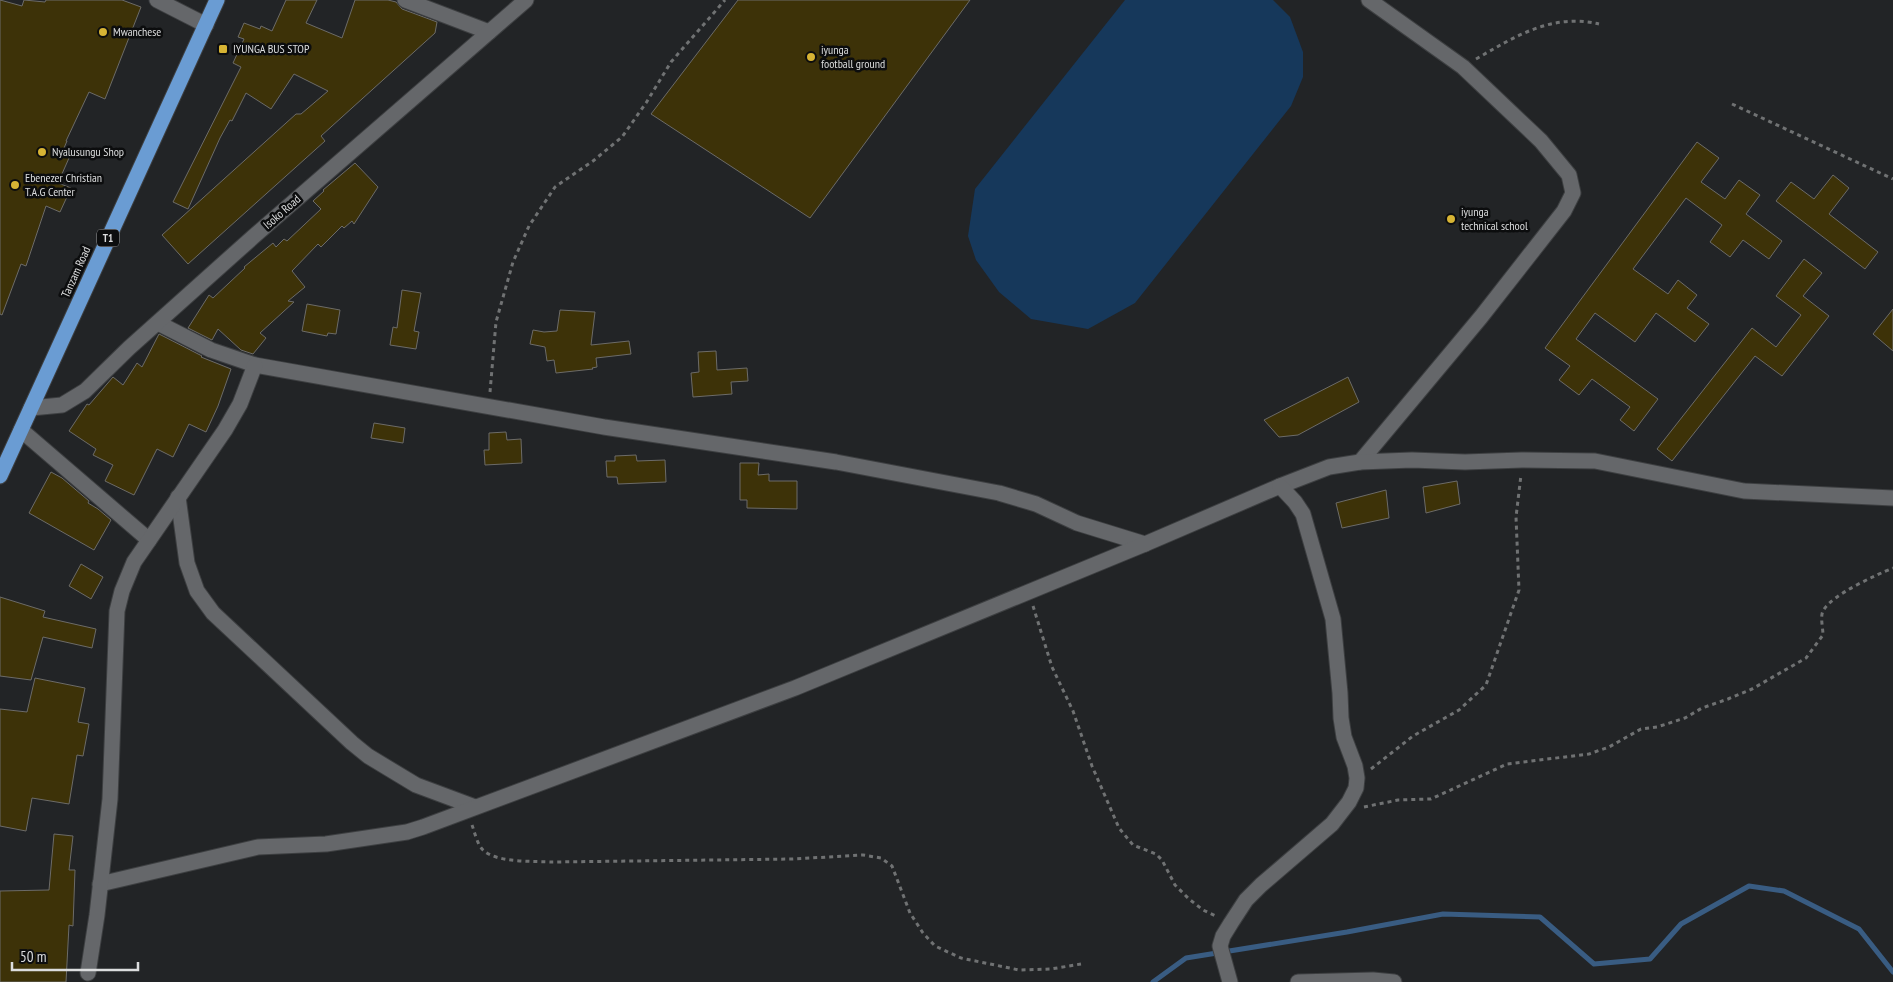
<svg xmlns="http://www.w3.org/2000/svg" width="1893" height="982" font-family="'PT Sans Narrow',sans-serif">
<rect width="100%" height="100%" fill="#222426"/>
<path fill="#16385b" d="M1125,0h148l17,17 13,35v25l-12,29 -156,197 -47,26 -57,-10 -32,-27 -23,-32 -8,-24 7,-47z"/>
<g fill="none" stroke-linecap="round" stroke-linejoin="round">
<path stroke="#395c82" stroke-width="5" d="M1153,982l33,-24 161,-26 96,-18 97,3 54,47 56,-5 31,-35 68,-38 35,5 75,38 34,43"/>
</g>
<g fill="#3d3208" stroke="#6c6b68">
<path d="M0,0l22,6 2,-6 21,2 1,-2h76l19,7 -36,92 -16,-7 -23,49h1l-6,14 8,3 -11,25 13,5 -11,24 -14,-6 -20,60 -5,-2 -19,51 -2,-1z"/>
<path d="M286,0h31l-11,23 36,15 13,-38h33l8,2 6,7 35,13 -2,11 -114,103 4,5 -137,123 -26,-29 134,-121h5l27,-23 -34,-17 -23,35 -25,-16 -14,28 -2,-1 -10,18 -32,71 -15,-7 68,-135 -8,-4 11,-24 -6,-2 6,-14 16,6 1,-3 11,5z"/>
<path d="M738,0h232l-160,218 -159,-104z"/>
<path d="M1697,142l22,16 -18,24 24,17 14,-19 21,15 -14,19 36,27 -13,18 -26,-19 -13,17 -20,-15 12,-17 -36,-27 -53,71 35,25 10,-14 19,15 -10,13 22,16 -14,18 -39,-29 -21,29 -40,-29 -19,26 82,60 -24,32 -14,-11 10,-13 -38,-28 -13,16 -20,-15 11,-14 -25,-18z"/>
<path d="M355,163l23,24 -24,37 -2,-3 -8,7 -2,-2 -21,21 -3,-3 -26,27 13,16 -17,14 6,1 -34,31 6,5 -13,16 -12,-4 -23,-21 -6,11 -24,-12 21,-33 4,3 32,-30 -1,-1 29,-24 3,4 8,-8 3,2 34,-32 -8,-8 11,-10 -1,-1z"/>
<path d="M1833,175l16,13 -20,26 49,38 -13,17 -89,-68 15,-19 23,17z"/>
<path d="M1804,259l18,14 -19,23 26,20 -47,60 -27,-20 -83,105 -15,-12 95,-121 24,19 25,-32 -25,-19z"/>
<path d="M402,290l19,3 -7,38 5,1 -3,17 -26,-4 3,-18 4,1z"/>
<path d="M307,304l33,6 -4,24 -8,-1 -1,3 -25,-5z"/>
<path d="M1893,309v42l-20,-17z"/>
<path d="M560,310l35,2 -4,33 38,-4 2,13 -35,4 1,9 -5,1 1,1 -37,4 -2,-13 -7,1 -2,-14 -15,-3 3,-14 11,2 13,-1z"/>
<path d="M159,334l43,22 -1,1 30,12 -13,37 -12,26 -17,-8 -16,33 -16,-8 -23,46 -29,-14 8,-16 -20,-10 3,-6 -27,-18 18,-27 2,1 24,-28 10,8 14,-22 5,4z"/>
<path d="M716,351l1,19 30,-2 1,13 -17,1 1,12 -39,3 -2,-24 8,-1 -1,-20z"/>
<path d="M1348,377l11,25 -61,33 -19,2 -15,-17z"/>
<path d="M374,423l31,5 -2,15 -32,-5z"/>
<path d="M506,432l1,8 14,-1 1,24 -37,2 -1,-15h5v-17z"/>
<path d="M636,455l1,6 28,-1 1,22 -48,2 -1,-7h-10l-1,-16h9v-5z"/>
<path d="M740,463h19l-1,12 11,-1v7h28v28l-50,-1v-8h-7z"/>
<path d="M51,472l11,6 27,23 -1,2 10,6 13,11 -17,30 -65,-37z"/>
<path d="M1457,481l3,23 -34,9 -3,-26z"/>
<path d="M1386,490l3,28 -47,10 -6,-25z"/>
<path d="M81,564l22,13 -12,22 -22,-13z"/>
<path d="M0,597l45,14 -2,6 53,12 -4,19 -49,-11 -12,43 -31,-4z"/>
<path d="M35,678l50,10 -7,34 11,2 -6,32 -6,-1 -8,49 -37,-6 -6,33 -26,-5v-117l27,3z"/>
<path d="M54,834l19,2 -4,34h6l-2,56 -4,-1 -3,57h-66v-91l49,-1z"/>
</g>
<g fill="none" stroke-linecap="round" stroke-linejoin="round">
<defs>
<g id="minor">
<path d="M157,0l49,25"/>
<path d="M405,0l84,32"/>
<path d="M158,323l53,27 44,15 349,62 232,35 163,31 37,11 41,19 68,21"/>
<path d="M31,408l31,-3 23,-14 44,-43 124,-111 273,-237"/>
<path d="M21,430l128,110"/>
<path d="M1360,462l121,-145 83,-106 9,-18 -4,-18 -28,-34 -78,-74 -94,-67"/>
<path d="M178,497l9,66 10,28 16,22 139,130 16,13 48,29 59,22"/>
<path d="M100,884l158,-37 68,-3 81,-12 16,-5 372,-139 350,-144 135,-58 49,-19 31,-5 52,-2 53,2 57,-2 73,1 149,30 149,7"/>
<path d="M88,973l9,-58 13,-116 7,-188 5,-20 12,-29 91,-132 15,-26 15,-39"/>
<path d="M1230,982l-10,-36 3,-10 8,-13 15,-23 15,-15 71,-61 17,-22 7,-14 1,-10 -2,-12 -11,-29 -3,-19 -1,-25 -7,-74 -30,-105 -8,-12 -15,-16"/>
<path d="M1298,982l75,-2 21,2"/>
</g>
<path id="highway" d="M0,476l217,-476"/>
</defs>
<use href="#minor" stroke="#3d3f41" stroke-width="17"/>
<use href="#highway" stroke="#3d3f41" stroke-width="17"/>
<g stroke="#707273" stroke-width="3" stroke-dasharray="4 4" stroke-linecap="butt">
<path d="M1476,59c40,-23 76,-46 123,-35"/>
<path d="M1732,104l161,75"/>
<path d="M490,392l6,-70 17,-60 16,-36 26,-39 38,-26 29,-24 24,-34 25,-41 54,-62"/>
<path d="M1033,606l19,61 21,44 19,55 27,62 14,17 23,9 6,6 13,25 14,14 14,11 15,7"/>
<path d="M1371,769l42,-33 46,-26 27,-25 33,-95 -3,-73 5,-42"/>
<path d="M1364,807l34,-7 33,-1 76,-35 82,-10 20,-7 32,-18 16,-2 28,-9 17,-10 26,-9 24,-10 54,-31 17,-23c0,-7 -3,-18 0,-24 8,-16 53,-36 70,-43"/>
<path d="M472,825c3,8 5,19 11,25 13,13 51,11 69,12l241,-3 70,-4 18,3 11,8 18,47 13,20 12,13 26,12 58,12 32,-1 30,-5"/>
</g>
<use href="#minor" stroke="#65676a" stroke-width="15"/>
<use href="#highway" stroke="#6a9cd3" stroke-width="15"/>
</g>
<g fill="#d7b434" stroke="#0c0d0e" stroke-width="2">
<circle cx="103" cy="32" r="5"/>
<rect x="218" y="44" width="10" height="10" rx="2.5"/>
<circle cx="811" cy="57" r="5"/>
<circle cx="42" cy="152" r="5"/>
<circle cx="15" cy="185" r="5"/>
<circle cx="1451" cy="219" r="5"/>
</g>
<g text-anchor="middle" stroke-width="5" stroke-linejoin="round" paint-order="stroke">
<rect fill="#0c0d0e" stroke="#9e9fa0" stroke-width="1" x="97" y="229.5" width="22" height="17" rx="4"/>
<g font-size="11" font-weight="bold" fill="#dcddde">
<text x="108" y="242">T1</text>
</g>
<g font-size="12" fill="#dcddde" stroke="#0c0d0e" text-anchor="start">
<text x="113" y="36">Mwanchese</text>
<text x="233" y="53">IYUNGA BUS STOP</text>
<text x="821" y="54">iyunga<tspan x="821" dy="14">football ground</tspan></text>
<text x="52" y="156">Nyalusungu Shop</text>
<text x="25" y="182">Ebenezer Christian<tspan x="25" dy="14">T.A.G Center</tspan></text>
<text x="1461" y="216">iyunga<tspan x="1461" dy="14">technical school</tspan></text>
</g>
<g font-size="12" fill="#dcddde" stroke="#0c0d0e">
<text transform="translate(282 212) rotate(-41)" y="4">Isoko Road</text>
<text transform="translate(76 272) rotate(-66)" y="4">Tanzam Road</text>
</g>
</g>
<path d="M12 962v8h126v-8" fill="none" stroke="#dcddde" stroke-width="2.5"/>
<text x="20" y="962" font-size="15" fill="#dcddde" stroke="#0c0d0e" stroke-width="4" paint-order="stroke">50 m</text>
</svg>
